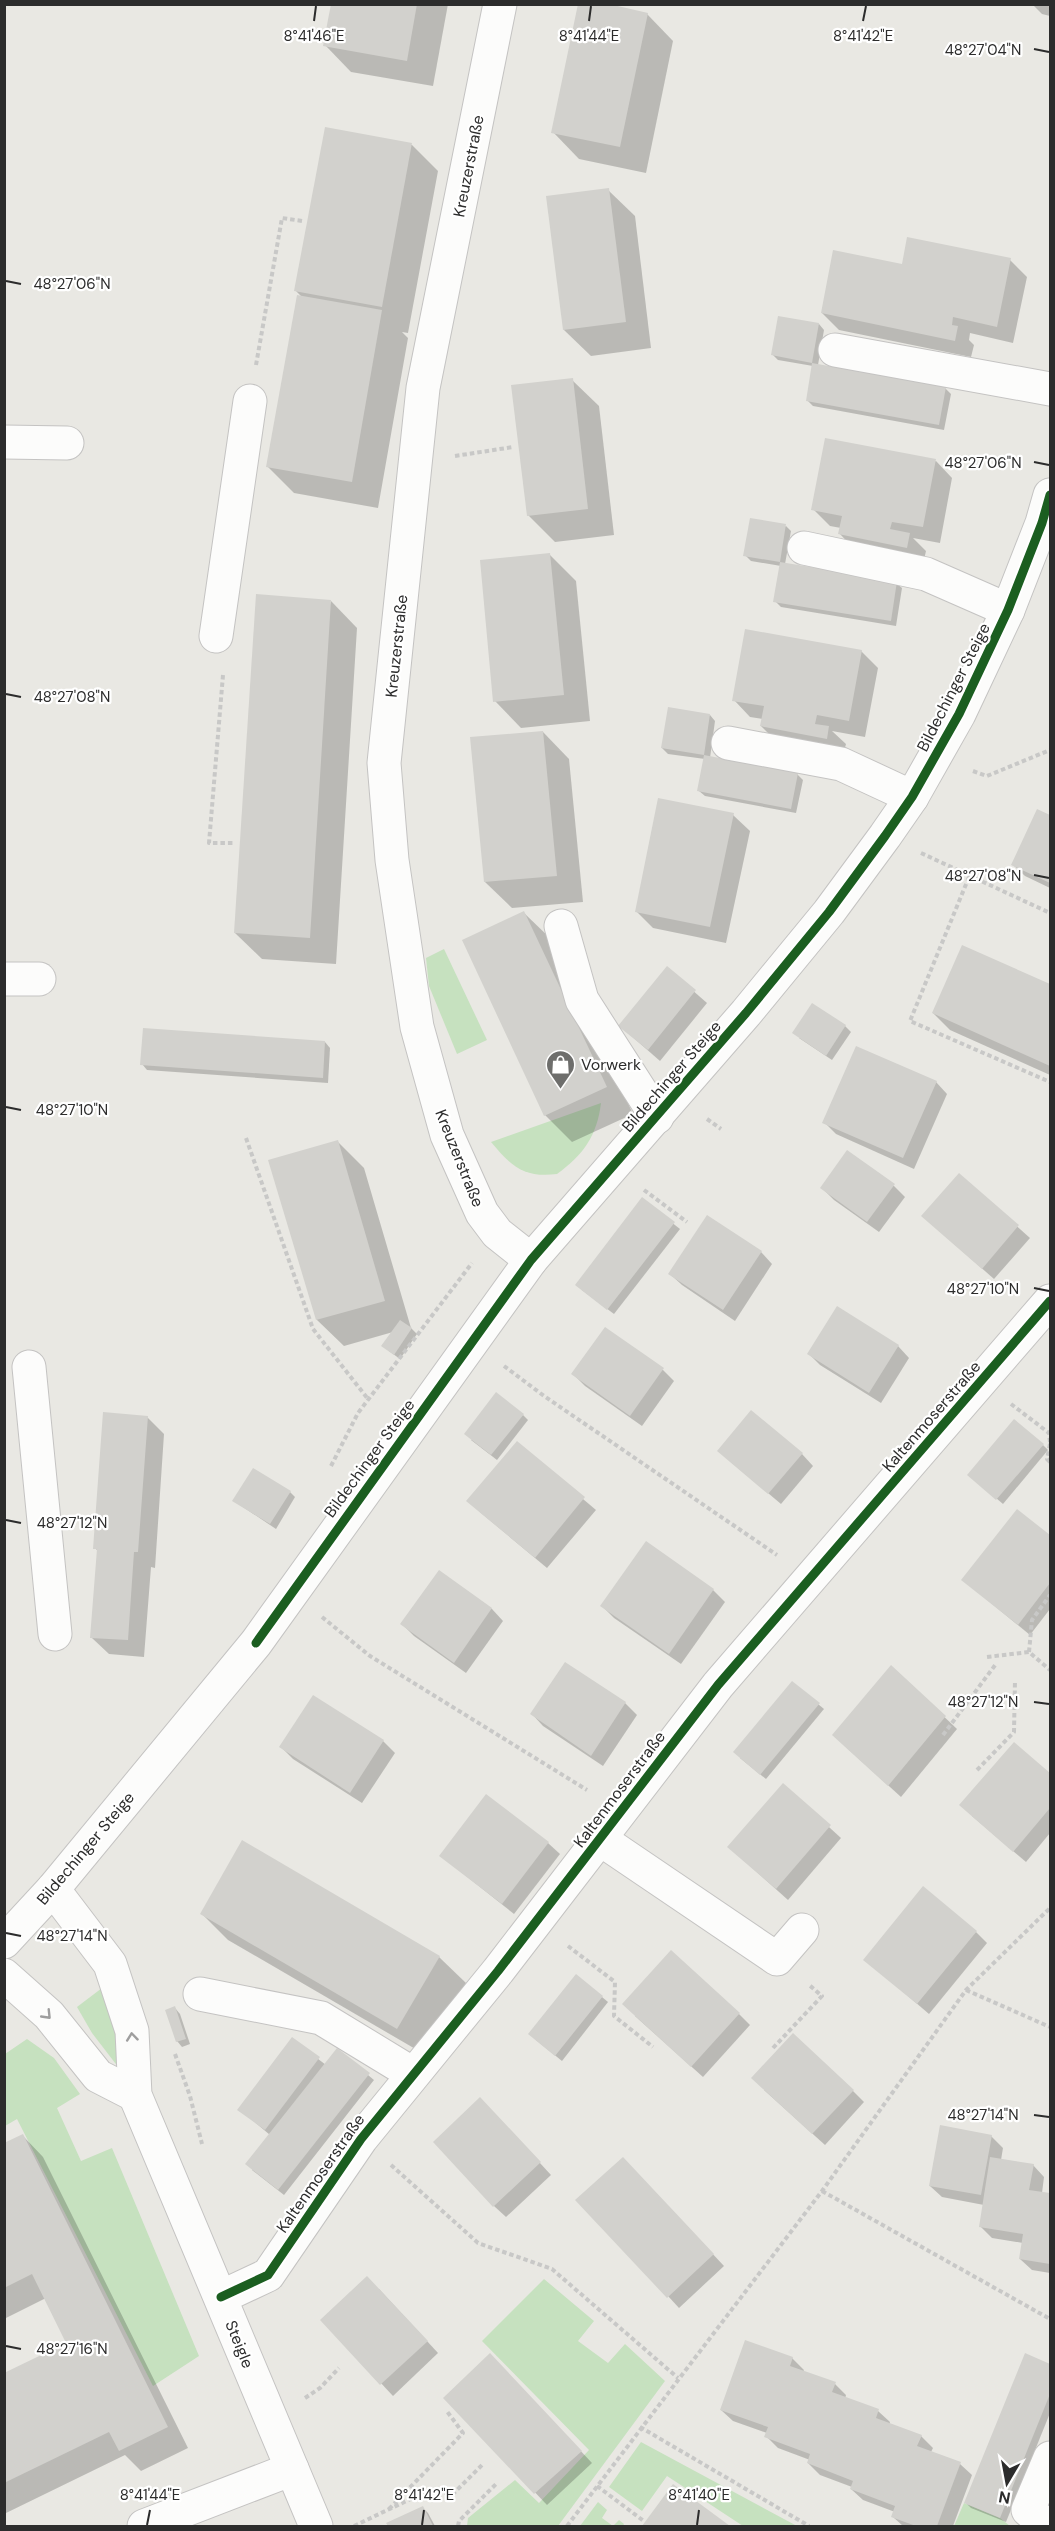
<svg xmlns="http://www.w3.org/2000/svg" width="1055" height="2531" font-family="'DM Sans',sans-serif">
<rect width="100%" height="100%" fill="#e9e8e3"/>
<g fill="#c6e1bf">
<path d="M444,949l43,91 -30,14 -28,-68 -3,-28z"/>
<path d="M601,1103c-4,33 -18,52 -44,71 -33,4 -46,-8 -66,-32z"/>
<path d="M102,1988l16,45 4,39 -30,-39 -15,-26z"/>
<path d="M27,2039l27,19 26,36 -23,14 24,53 31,-13 87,208 -46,30 -136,-267 -12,7v-72z"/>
<path d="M544,2279l50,42 -16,20 30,22 17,-19 40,37 -107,145h-91l1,-8 47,-38 24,23 50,-53 -107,-109z"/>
<path d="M641,2442l156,84h-54l-76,-50 -25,35 -33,-24z"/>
<path d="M598,2502l9,8 -5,8 11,8 6,-6 5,4 -1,2h-43z"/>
<path d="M964,2503l36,15 10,8h-56z"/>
</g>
<g fill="#0003">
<path d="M332,4h116l-15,82 -82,-14 -26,-27z"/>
<path d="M1032,4h18v12l-8,-2z"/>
<path d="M647,14l26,27 -27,132 -67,-14 -26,-27z"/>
<path d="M326,129l86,16 26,26 -30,162 -6,-1 6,6 -30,170 -84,-15 -27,-27 36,-168 -7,-7z"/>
<path d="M608,190l27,26 16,132 -60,8 -27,-26z"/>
<path d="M1010,260l17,17 -14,66 -43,-10 -1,7 5,5 -3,12 -132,-27 -17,-17 81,-48z"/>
<path d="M819,324l5,6 -6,35 127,23 6,6 -7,36 -131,-24 -6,-6 6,-34 -35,-6 -5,-5z"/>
<path d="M572,380l27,26 15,129 -59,7 -27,-27z"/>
<path d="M936,461l16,17 -12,65 -27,-5 13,13 -3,13 -67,-13 -16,-17 1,-6 -11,-2 -17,-17z"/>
<path d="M786,526l5,5 -6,33 111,19 6,5 -6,38 -115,-19 -6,-6 6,-35 -30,-5 -6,-6z"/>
<path d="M549,554l27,27 14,140 -69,7 -26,-27z"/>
<path d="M331,601l26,27 -21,336 -74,-5 -27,-26z"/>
<path d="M861,651l17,17 -13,69 -33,-6 14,13 -3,11 -65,-12 -17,-17 2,-7 -13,-2 -16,-17z"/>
<path d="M710,715l5,6 -5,37 87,16 6,6 -7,33 -91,-17 -6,-5 6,-32 -37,-5 -6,-6z"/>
<path d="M543,732l26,27 14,143 -71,6 -27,-26z"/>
<path d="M1037,811l13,6v71l-25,-12 -12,-11z"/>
<path d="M733,815l17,16 -24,112 -73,-15 -17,-17z"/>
<path d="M524,913l27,26 82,175 -61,28 -27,-27z"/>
<path d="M963,947l87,39v89l-100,-45 -17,-17z"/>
<path d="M667,968l40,35 -47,58 -40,-35z"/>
<path d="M845,1026l6,6 -19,28 -33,-22z"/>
<path d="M325,1042l5,6 -2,35 -181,-13 -5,-6z"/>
<path d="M936,1082l11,12 -33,75 -78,-35 -12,-12z"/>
<path d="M337,1141l27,27 47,160 6,6 -17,25 -11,-8 4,-19 -49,14 -27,-26z"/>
<path d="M959,1175l71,63 -36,41 -59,-52z"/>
<path d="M894,1186l11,11 -26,35 -45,-32 -12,-12z"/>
<path d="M642,1199l38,30 -66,85 -32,-24z"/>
<path d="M761,1252l11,12 -37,57 -53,-36 -12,-11z"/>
<path d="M898,1346l11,12 -28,45 -61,-38 -11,-11z"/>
<path d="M663,1370l11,11 -32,45 -57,-40 -12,-12z"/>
<path d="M523,1415l5,5 -31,40 -26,-20z"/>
<path d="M147,1417l17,17 -9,134 -4,-1 -7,90 -35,-3 -17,-16 6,-87 -3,-3z"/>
<path d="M517,1443l79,67 -49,58 -67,-56z"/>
<path d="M1043,1445l5,5 -45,54 -28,-24z"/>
<path d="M802,1454l11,12 -32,38 -50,-42z"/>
<path d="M290,1492l5,5 -19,32 -42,-28z"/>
<path d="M1017,1511l33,26v72l-20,26 -67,-55z"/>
<path d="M646,1543l67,47 12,12 -44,62 -67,-46 -12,-12z"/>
<path d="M439,1572l53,37 11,12 -37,52 -52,-37 -12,-12z"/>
<path d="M565,1664l60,39 12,12 -34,51 -60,-40 -11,-12z"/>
<path d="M892,1667l65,62 -56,68 -56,-51z"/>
<path d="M818,1704l6,5 -58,70 -26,-21z"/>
<path d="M383,1741l12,12 -33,50 -69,-44 -12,-12z"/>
<path d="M1014,1744l36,31v58l-24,29 -54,-46z"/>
<path d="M783,1785l58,53 -53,62 -59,-53z"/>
<path d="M548,1843l12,11 -46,60 -73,-58z"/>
<path d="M202,1914l237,43 27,26 -42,71 -196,-114z"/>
<path d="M976,1932l11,11 -58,71 -64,-55z"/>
<path d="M602,1997l6,5 -46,59 -26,-21z"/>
<path d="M175,2008l5,6 10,30 -8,3 -5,-6z"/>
<path d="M739,2014l11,11 -47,52 -68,-61z"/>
<path d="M292,2039l34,26 12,-15 36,30 -90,115 -32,-25 18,-35 -31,-26z"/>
<path d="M764,2090l89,1 11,11 -39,43z"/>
<path d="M492,2111l59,64 -45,42 -12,-11z"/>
<path d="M23,2136l20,21 145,291 -47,23 -16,-16 -121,59v-139l64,-32 -22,-45 -42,21v-174z"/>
<path d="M991,2136l12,12 -2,12 32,5 11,12 -2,16 8,2v78l-18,-3 -12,-11 3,-16 -31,-5 -12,-12 4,-21 -42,-8 -12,-11z"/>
<path d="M634,2170l90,96 -45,42 -11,-12z"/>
<path d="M379,2289l59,64 -45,43 -71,-76z"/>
<path d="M1026,2355l24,10v48l-44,109 -35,-14 -5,-5z"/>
<path d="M792,2358l12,12 -1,2 32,12 11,11 -1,4 33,12 12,11 -1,3 32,11 12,12 -2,4 29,12 12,11 -19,51h-50l-10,-9 2,-5 -32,-12 -12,-11 1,-2 -32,-12 -12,-12 2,-3 -32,-12 -12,-12 1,-3 -34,-12 -12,-11z"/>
<path d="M502,2367l90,96 -45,42 -102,-107z"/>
<path d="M673,2487l54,39h-84z"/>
<path d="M423,2508l5,5 7,13h-45l-2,-2z"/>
</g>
<g fill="#d2d1cd">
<path d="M331,4h86l-10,57 -84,-15z"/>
<path d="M578,4h31l39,9 -28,134 -69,-14z"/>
<path d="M325,127l87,16 -30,164 -88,-16z"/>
<path d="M609,188l17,134 -63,8 -17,-134z"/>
<path d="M907,237l104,21 -14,69 -44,-10 -1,8 6,1 -3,15 -134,-28 12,-63 69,14z"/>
<path d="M297,295l85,15 -30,172 -86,-15z"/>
<path d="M778,316l41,7 -7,40 -41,-8z"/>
<path d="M812,363l134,24 -7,38 -133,-24z"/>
<path d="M573,378l15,131 -61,7 -16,-131z"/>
<path d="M825,438l111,21 -13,68 -31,-5 -2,7 20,4 -3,15 -69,-14 4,-18 -31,-6z"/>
<path d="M750,518l36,6 -6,38 -37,-6z"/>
<path d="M550,553l14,142 -71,7 -13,-142z"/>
<path d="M780,562l117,19 -6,40 -118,-19z"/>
<path d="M256,594l75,6 -21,338 -76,-5z"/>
<path d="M745,629l117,21 -13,71 -32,-6 -2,9 14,2 -2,13 -67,-13 4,-20 -32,-5z"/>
<path d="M668,707l42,7 -6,41 94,18 -7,36 -94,-18 7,-36 -43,-7z"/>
<path d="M543,731l14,145 -73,6 -14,-145z"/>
<path d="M658,798l76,15 -24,114 -75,-15z"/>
<path d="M1037,809l13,6v68l-39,-18z"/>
<path d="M524,911l83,176 -63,29 -82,-176z"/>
<path d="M962,945l88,39v82l-118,-53z"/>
<path d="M667,966l29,24 -48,60 -30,-24z"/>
<path d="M812,1003l34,22 -20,31 -34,-23z"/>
<path d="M143,1028l182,13 -2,37 -183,-13z"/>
<path d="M856,1046l81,35 -34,77 -81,-35z"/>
<path d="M338,1140l47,161 -69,19 -48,-160z"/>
<path d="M847,1150l48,34 -28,38 -47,-34z"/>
<path d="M959,1173l60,52 -37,44 -61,-53z"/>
<path d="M642,1197l33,25 -68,88 -32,-25z"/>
<path d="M707,1215l55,36 -39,59 -55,-36z"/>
<path d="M837,1306l62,39 -30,48 -62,-39z"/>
<path d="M400,1320l12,8 -18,27 -13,-9z"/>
<path d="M605,1327l59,41 -34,48 -59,-42z"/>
<path d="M496,1392l28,22 -33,41 -27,-21z"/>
<path d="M751,1410l52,43 -35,41 -51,-43z"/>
<path d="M103,1412l45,4 -10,136h-4l-6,88 -38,-2 7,-89h-4z"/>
<path d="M1014,1419l30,25 -48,56 -29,-25z"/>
<path d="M517,1441l68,56 -50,61 -69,-57z"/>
<path d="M253,1468l38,23 -21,33 -38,-23z"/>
<path d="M1017,1509l33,26v48l-32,42 -57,-45z"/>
<path d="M646,1541l68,48 -45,65 -69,-48z"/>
<path d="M439,1570l53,38 -38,55 -54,-39z"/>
<path d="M565,1662l61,40 -35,54 -61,-42z"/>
<path d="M891,1665l55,51 -58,70 -56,-51z"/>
<path d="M792,1681l28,22 -60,72 -27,-23z"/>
<path d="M313,1695l71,45 -34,53 -71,-46z"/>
<path d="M1014,1742l36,31v35l-37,44 -54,-47z"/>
<path d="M783,1783l48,42 -55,64 -49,-42z"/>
<path d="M486,1794l63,48 -47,62 -63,-48z"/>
<path d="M242,1840l198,116 -43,73 -197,-115z"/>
<path d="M923,1886l54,45 -60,73 -54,-44z"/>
<path d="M671,1950l69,63 -49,54 -69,-63z"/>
<path d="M576,1974l27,22 -48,60 -27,-22z"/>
<path d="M175,2006l11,33 -10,3 -11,-32z"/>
<path d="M793,2033l61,57 -42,44 -61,-56z"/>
<path d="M292,2037l28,20 -55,73 -28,-20z"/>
<path d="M337,2048l33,25 -92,117 -33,-26z"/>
<path d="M480,2097l61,65 -48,45 -60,-65z"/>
<path d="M940,2125l52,10 -11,60 -52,-9z"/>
<path d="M23,2134l145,293 -49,24 -10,-19 -105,51v-110l62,-30 -34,-69 -28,14v-145z"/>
<path d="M623,2157l91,97 -47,44 -92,-98z"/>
<path d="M990,2157l44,7 -5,26 21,3v71l-31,-5 4,-25 -44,-7z"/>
<path d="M367,2276l61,65 -48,44 -60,-65z"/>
<path d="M745,2340l48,17 -3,9 46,16 -4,10 47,17 -3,9 46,17 -5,11 44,16 -24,64h-21l-25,-9 4,-11 -45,-17 3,-8 -46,-18 3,-9 -46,-17 4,-10 -48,-17z"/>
<path d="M490,2353l92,98 -48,43 -91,-96z"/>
<path d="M1025,2353l25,11v30l-50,124 -36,-15z"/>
<path d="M673,2484l57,42h-88z"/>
<path d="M423,2506l10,20h-45l-2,-3z"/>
</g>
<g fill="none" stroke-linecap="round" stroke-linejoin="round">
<defs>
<g id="minor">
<path d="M500,4l-77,384 -39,375 8,97 25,167 30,108 35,78 15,20 34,27"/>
<path d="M835,350l215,39"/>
<path d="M4,442l63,1"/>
<path d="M804,548l122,26 82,36"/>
<path d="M216,636l34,-235"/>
<path d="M728,743l113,21 71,33"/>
<path d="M561,926l21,74 75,117"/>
<path d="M4,979h35"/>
<path d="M29,1367l26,267"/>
<path d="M600,1839l177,120 25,-29"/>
<path d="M53,1889l57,75 22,67 3,64 181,431"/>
<path d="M4,1942l49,-53 203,-246 275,-383 215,-247 83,-101 56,-76 27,-39 47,-83 49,-104 34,-87 8,-28"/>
<path d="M4,1975l45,40 49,61 37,19"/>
<path d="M200,1994l121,24 92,56"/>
<path d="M221,2297l47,-22 93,-136 137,-168 220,-286 332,-384"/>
<path d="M144,2526l148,-57"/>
<path d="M1047,2526l-19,-16 22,-52"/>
</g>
</defs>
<use href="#minor" stroke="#c4c3c2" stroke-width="35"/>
<g stroke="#c8c8c7" stroke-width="4" stroke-dasharray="4.5 3" stroke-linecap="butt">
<path d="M256,365l26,-147 20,3"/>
<path d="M455,456l58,-9"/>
<path d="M223,675l-14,168h25"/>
<path d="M973,771l14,5 63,-26"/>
<path d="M921,853l129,60"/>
<path d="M969,877l-59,144 140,61"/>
<path d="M707,1119l14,10"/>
<path d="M246,1138l67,191 55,70"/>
<path d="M644,1190l43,32"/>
<path d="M504,1366l40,30 233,159"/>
<path d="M1011,1404l38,29 1,9"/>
<path d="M1050,1444l-3,15 3,3"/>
<path d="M331,1466l27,-53 114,-150"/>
<path d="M322,1617l48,39 217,134"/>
<path d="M1029,1652l3,-32 18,-25"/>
<path d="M987,1657l42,-5 21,18"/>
<path d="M943,1735l53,-71"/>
<path d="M977,1770l37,-38 1,-52"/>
<path d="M568,1946l47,36 -1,34 39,31"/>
<path d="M966,1990l84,37"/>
<path d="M773,2048l49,-52 -14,-12"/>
<path d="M175,2054l15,42 12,48"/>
<path d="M391,2165l87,78 74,26 126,109"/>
<path d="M822,2191l228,128"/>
<path d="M305,2398l15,-10 19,-20"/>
<path d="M640,2427l169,99"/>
<path d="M597,2486l48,36"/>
<path d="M389,2509l74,-76 -17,-23"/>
<path d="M354,2526l69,-33h31l30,-30"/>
<path d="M458,2526l1,-5 38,-38"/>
<path d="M567,2526l255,-335 144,-201 84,-82"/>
</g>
<use href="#minor" stroke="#fcfcfb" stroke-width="33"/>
<defs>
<g id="cycleway">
<path d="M256,1643l275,-383 215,-247 83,-101 56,-76 27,-39 47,-83 49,-104 34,-87 8,-28"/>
<path d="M221,2297l47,-22 93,-136 137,-168 220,-286 332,-384"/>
</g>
</defs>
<use href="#cycleway" stroke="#fff" stroke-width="13"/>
<use href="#cycleway" stroke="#1b5e20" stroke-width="9"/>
</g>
<defs><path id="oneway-chevron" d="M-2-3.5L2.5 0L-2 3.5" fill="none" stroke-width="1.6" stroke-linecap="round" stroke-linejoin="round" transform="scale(1.5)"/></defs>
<g stroke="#9e9e9e">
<use href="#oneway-chevron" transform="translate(47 2015) rotate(46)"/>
<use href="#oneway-chevron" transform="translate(132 2037) rotate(-96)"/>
</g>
<path fill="none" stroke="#2c2c2c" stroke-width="2" d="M314,21l2,-15M589,21l2,-15M863,21l3,-15M1034,49l15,3M6,281l15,3M1034,462l15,3M6,694l15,3M1034,875l15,3M6,1107l15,3M1034,1288l15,3M6,1520l15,3M1034,1702l15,2M6,1933l15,3M1034,2115l15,2M6,2346l15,3M147,2525l3,-15M422,2525l2,-15M697,2525l2,-15"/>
<defs>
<symbol id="shop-pin" viewBox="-11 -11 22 30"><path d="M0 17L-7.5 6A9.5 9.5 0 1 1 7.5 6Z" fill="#6e6e6c" stroke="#fff"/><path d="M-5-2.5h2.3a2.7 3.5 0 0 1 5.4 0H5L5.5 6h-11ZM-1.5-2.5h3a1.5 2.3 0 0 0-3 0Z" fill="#fff"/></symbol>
</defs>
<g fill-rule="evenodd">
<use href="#shop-pin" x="544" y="1048" width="33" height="45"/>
</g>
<g text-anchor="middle" stroke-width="4.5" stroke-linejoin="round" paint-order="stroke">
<g font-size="16" fill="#2c2c2c" stroke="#fff">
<text transform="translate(468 166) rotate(-79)" y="6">Kreuzerstraße</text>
<text transform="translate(396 646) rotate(-84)" y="6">Kreuzerstraße</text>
<text transform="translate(953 687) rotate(-63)" y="6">Bildechinger Steige</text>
<text transform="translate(671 1076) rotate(-49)" y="6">Bildechinger Steige</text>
<text transform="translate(460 1158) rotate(68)" y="6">Kreuzerstraße</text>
<text transform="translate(931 1416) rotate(-49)" y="6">Kaltenmoserstraße</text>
<text transform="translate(369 1458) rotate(-54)" y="6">Bildechinger Steige</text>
<text transform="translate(619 1789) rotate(-53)" y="6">Kaltenmoserstraße</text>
<text transform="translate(85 1848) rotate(-50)" y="6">Bildechinger Steige</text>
<text transform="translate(320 2173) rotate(-55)" y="6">Kaltenmoserstraße</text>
<text transform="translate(240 2344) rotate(68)" y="6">Steigle</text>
</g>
<g font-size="16" fill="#2c2c2c" stroke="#fff" text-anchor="start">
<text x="581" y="1070">Vorwerk</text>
</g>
</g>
<g font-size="15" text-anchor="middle" fill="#2c2c2c" stroke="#fff" stroke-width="4.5" stroke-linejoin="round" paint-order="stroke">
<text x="314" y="41">8°41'46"E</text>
<text x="589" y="41">8°41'44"E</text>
<text x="863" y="41">8°41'42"E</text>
<text x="983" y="55">48°27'04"N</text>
<text x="72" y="289">48°27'06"N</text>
<text x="983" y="468">48°27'06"N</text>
<text x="72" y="702">48°27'08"N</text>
<text x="983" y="881">48°27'08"N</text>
<text x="72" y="1115">48°27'10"N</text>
<text x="983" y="1294">48°27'10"N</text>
<text x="72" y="1528">48°27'12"N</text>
<text x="983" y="1707">48°27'12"N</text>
<text x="72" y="1941">48°27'14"N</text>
<text x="983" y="2120">48°27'14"N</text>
<text x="72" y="2354">48°27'16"N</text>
<text x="150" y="2500">8°41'44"E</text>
<text x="424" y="2500">8°41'42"E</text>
<text x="699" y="2500">8°41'40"E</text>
</g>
<rect width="1055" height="2531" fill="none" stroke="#2c2c2c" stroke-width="12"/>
<g transform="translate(1007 2483) rotate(190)" stroke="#ffffff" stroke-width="4.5" paint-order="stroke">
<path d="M0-4.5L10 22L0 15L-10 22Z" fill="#2c2c2c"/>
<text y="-9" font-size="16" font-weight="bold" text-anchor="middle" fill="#2c2c2c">N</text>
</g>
</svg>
